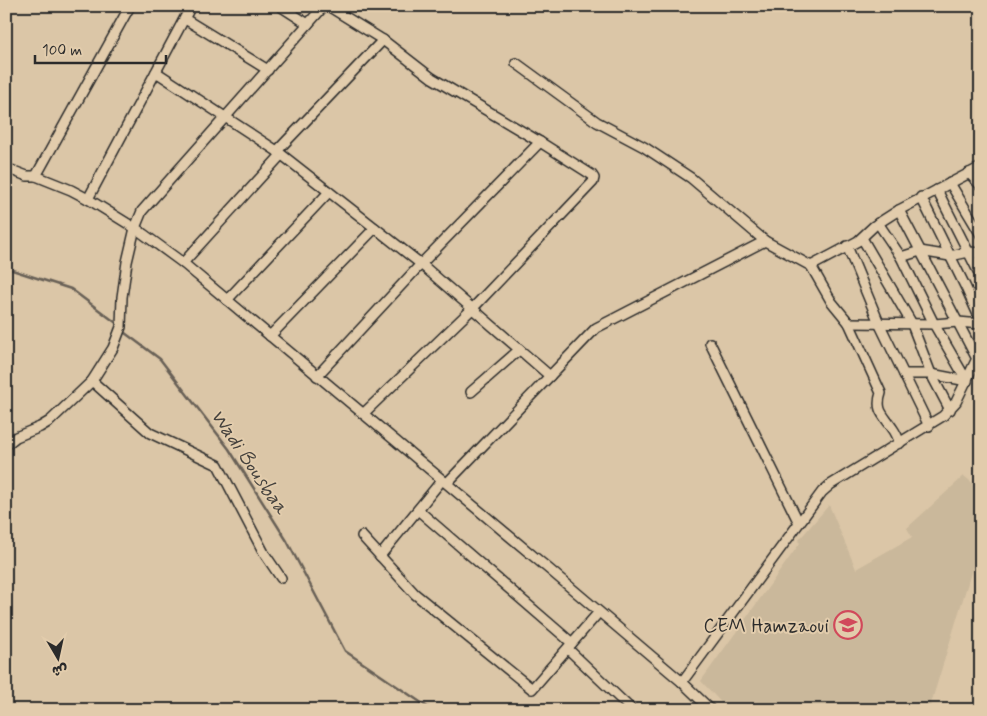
<svg xmlns="http://www.w3.org/2000/svg" width="987" height="716" font-family="Mynerve,'Playpen Sans Arabic',sans-serif">
<rect width="100%" height="100%" fill="#dbc6a7"/>
<filter id="ink" filterUnits="userSpaceOnUse"><feTurbulence type="fractalNoise" baseFrequency=".02" numOctaves="2"/><feDisplacementMap in="SourceGraphic" scale="10" xChannelSelector="R" yChannelSelector="G"/><feConvolveMatrix kernelMatrix="1 2 1 2 8 2 1 2 1" color-interpolation-filters="sRGB"/></filter>
<g filter="url(#ink)">
<path fill="#cab89b" d="M964,476l17,14v50l-52,170h-17l-16,-6 -5,6h-163l-27,-29 99,-138 -2,-2 31,-36 27,64 56,-32 -5,-9z"/>
<g fill="none" stroke-linecap="round" stroke-linejoin="round">
<g stroke="#686056" stroke-width="2.5">
<path d="M6,268l65,21 48,36"/>
<path d="M121,330l39,29 69,90 58,92 58,110 87,59"/>
</g>
<defs>
<g id="street">
<path d="M280,6l28,18"/>
<path d="M328,6l55,34 49,38 108,64 52,33 2,3 -1,4 -120,126 -110,106"/>
<path d="M185,19l83,51"/>
<path d="M516,63l81,59 47,25 47,31 74,63 46,25 20,35 18,22 32,70c-6,18 3,22 12,36 3,4 5,9 7,14"/>
<path d="M156,72l121,79 144,113 129,112"/>
<path d="M277,151l106,-111"/>
<path d="M6,168l21,8h9l35,14 17,9 50,31 45,33 367,307 132,112 29,28"/>
<path d="M969,173l12,13"/>
<path d="M36,176l94,-170"/>
<path d="M950,183l31,52"/>
<path d="M937,190l44,87"/>
<path d="M921,197l45,91 15,33"/>
<path d="M88,199l103,-193"/>
<path d="M899,210l78,149"/>
<path d="M878,223l23,34 33,67 33,57"/>
<path d="M862,238l49,84 20,52 19,36"/>
<path d="M847,246l32,77 50,103"/>
<path d="M901,257l19,-6 30,5 19,-4 12,1"/>
<path d="M183,263l98,-108"/>
<path d="M811,266l47,-25 16,-15 25,-16 82,-43"/>
<path d="M227,300l102,-108"/>
<path d="M849,323l85,1 24,-2 23,2"/>
<path d="M270,336l105,-108"/>
<path d="M710,343l89,180"/>
<path d="M904,374h27l36,7"/>
<path d="M317,376l104,-112 119,-122"/>
<path d="M92,381l58,52 68,32 46,88 17,25"/>
<path d="M471,392l48,-42"/>
<path d="M6,445l10,-8 24,-10 10,-6 42,-40 21,-33 8,-21 1,-30 5,-35 8,-34 7,-17 182,-205"/>
<path d="M447,483l149,-155 169,-87"/>
<path d="M418,510l154,133"/>
<path d="M362,536l53,58 117,95 67,-77"/>
<path d="M380,556l62,-76"/>
<path d="M568,649l64,61"/>
<path d="M682,682l140,-190 8,-7 113,-69 13,-14 25,-52"/>
</g>
</defs>
<use href="#street" stroke="#2b2b2b" stroke-width="12"/>
<use href="#street" stroke="#e2ccac" stroke-width="9"/>
</g>
</g>
<defs>
<symbol id="school-ring" viewBox="-11 -11 22 22"><circle r="9.5" fill="#e2ccac" stroke="#d1495b" stroke-width="1.5"/><path d="M0-5L7-2L0 1L-7-2ZM-4 1L0 2.5L4 1V4Q0 6-4 4Z" fill="#d1495b"/></symbol>
</defs>
<g fill-rule="evenodd">
<use href="#school-ring" x="832" y="609" width="32" height="32"/>
</g>
<g text-anchor="middle" stroke-width="4" stroke-linejoin="round" paint-order="stroke">
<g font-size="19" fill="#2b2b2b" stroke="#e2ccac" text-anchor="end">
<text x="829" y="632">CEM Hamzaoui</text>
</g>
<g font-size="20" font-style="italic" fill="#44413d" stroke="#e2ccac">
<text transform="translate(250 461) rotate(56)" y="7">Wadi Bousbaa</text>
</g>
</g>
<rect width="987" height="716" fill="none" stroke="#e2ccac" stroke-width="25"/>
<rect x="12" y="12" width="962" height="691" fill="none" stroke="#2b2b2b" stroke-width="2" filter="url(#ink)"/>
<g transform="translate(58 658) rotate(171)" stroke="#e2ccac" stroke-width="4" paint-order="stroke">
<path d="M0-4L9 19L0 12L-9 19Z" fill="#2b2b2b"/>
<text y="-8" font-size="14" font-weight="bold" text-anchor="middle" fill="#2b2b2b">ش</text>
</g>
<path d="M35 55v8h131v-8" fill="none" stroke="#2b2b2b" stroke-width="2.5"/>
<text x="42" y="55" font-size="15" fill="#2b2b2b" stroke="#e2ccac" stroke-width="4" paint-order="stroke">100 m</text>
</svg>
